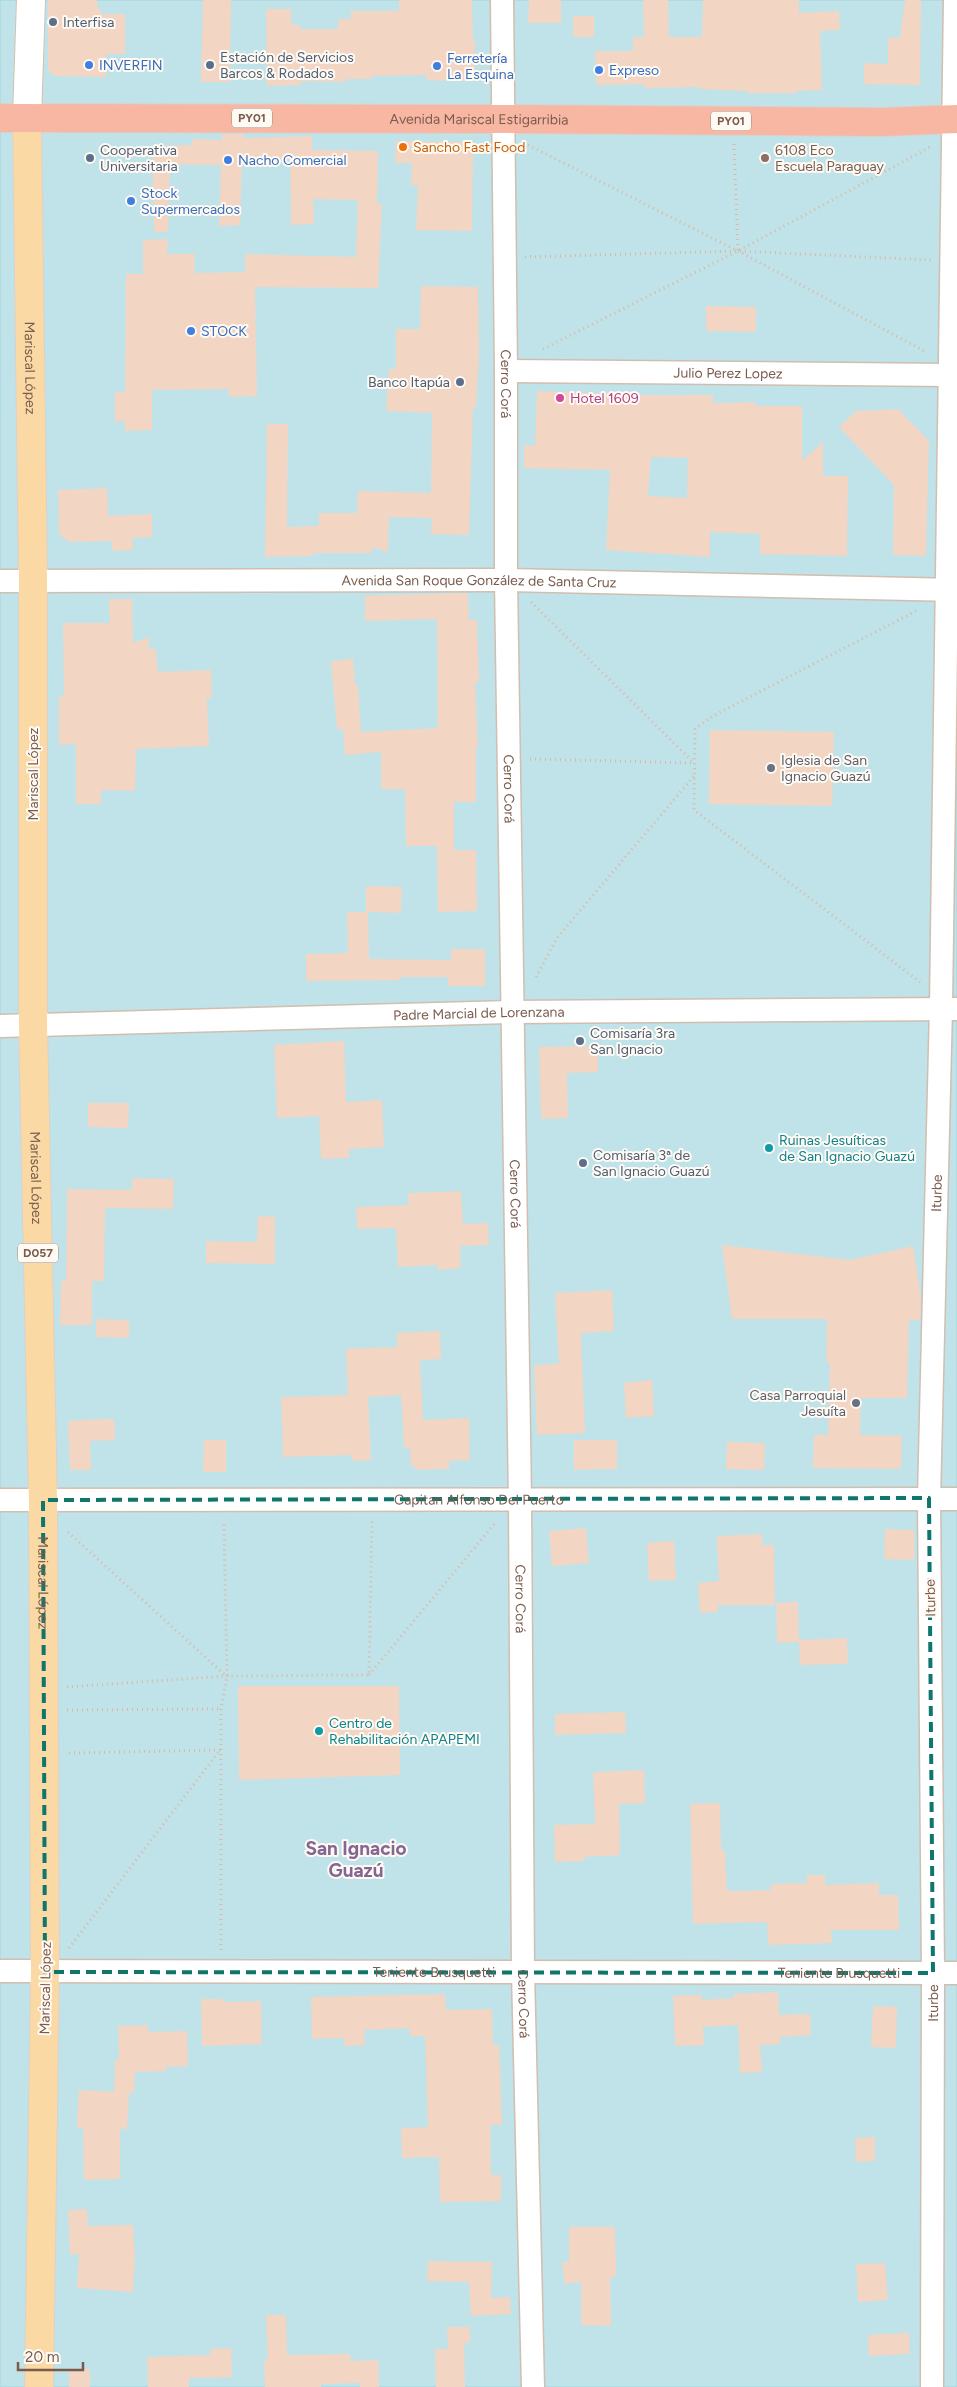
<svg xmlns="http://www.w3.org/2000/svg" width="957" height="2387" font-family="Figtree,sans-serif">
<rect width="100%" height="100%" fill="#fdf6ec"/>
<rect fill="#bfe3e8" stroke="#a5d3da" x="0" y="0" width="957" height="2387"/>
<g fill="#f3d5c3" fill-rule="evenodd">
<path d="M48,0h49l1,9h3v5h24v40h-19v23l-52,-1 -6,-6z"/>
<path d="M203,0h28l-1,82h-29z"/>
<path d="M399,0h73l1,40h2v41l-49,-1 1,-5 -56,1v3h-25v3l-45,-1v4l-34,1 -1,-77h25v15l9,1v4h38v-10h13v-8h48z"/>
<path d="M529,0h32v23h-33z"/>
<path d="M643,0h25l1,37h33l1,-37h96v13l40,-2 1,19 -20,1 2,59 -25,1v2h-50v-2l-47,-2v-2l-56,1v-4l-48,1 -1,-34h38v-14h11z"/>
<path d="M905,0h16l-1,85 -56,-1v-21l24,1v-26h12z"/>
<rect x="573" y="16" width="21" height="21"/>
<path d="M222,134h21v4l69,-2v14l66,1 -1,53h5l-4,84 -123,-1 2,109 -28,1v-8l-77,1v40l-27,1v-10l-10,1v-30h10l1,-118h17v-34l25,-1 -1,15h28l-1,19 51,-1v-18l111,3 2,-57 -45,-1 1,25 -23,1 -1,-65 -48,1 -2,64 -21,1 2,-61 -51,-1 -2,68h-14l-2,-86 40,-1v-6l30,1z"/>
<path d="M396,141l77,1 -1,89 -56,-1 2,-44 -7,-1 1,-22h-17z"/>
<path d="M421,286l57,1 1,70 -3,51h-3l-4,127 -38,-1 1,-16 -43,-1 -1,35 -16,-5v6h-59v3l-48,1 2,-133h21l-1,103 32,-1v-13h38l1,-22 73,2 1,-80 -46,-2 3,-42h7v-40h24z"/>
<path d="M706,306l50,1v25l-50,-1z"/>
<path d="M537,391l101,4h75v8l42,-1v4h47v55l21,-19v34h25l-1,80 -87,-2v-20l-50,-2v25l-104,-7 4,-80 -86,-2v-23l11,1zM651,457l37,1 -1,40 -39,-2z"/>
<path d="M898,409l31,32 -3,115 -33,-1 1,-70 -55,-58 17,-16z"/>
<path d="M107,488l1,28 44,-2v23l-20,1 1,12 -21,1v-10l-43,1 -10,-8 -1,-44z"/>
<path d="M468,593l1,27h8l2,62h-4l3,64 -2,1v55h-22v48h22l1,61 -39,1 -1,-66h-31l-1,-57h-24v-37l-36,3 -2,-26h-6l-6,-68 22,-2 2,26h3l3,47 77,-4 -1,-109 -72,2v-25z"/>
<path d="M109,599h23l1,44 16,-6v12h7l2,23 53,-2 1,28h-5l2,48 -73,3 -1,42 -34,-1v14h-25v-60l-17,1v-49h5l-1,-73h47z"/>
<path d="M710,730l124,2 -2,74 -123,-2z"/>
<path d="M366,886l36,1 -1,26 -33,-1 1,47 82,1v-11h34v37h-37v-9h-48v3l-94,1v-27l42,-1 -1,-41h19z"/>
<path d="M344,1041l2,61 36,-2 2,47 -35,2v9l-28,1 -2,-43 -42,2 -3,-73z"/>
<path d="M598,1046v26l-31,1 1,45 -27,1 -2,-72z"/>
<path d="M88,1103h41l-1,25 -40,-1z"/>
<path d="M132,1178l42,1 -1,30 -68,-1 -1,73h-12v44h-32l1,-44h5l1,-92 65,1z"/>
<path d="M461,1191l2,33 25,-1 1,22 -29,1 1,22 -23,2v-5l-40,2 -2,-39 -39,1 -1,-22 53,-2 -1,-12z"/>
<path d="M258,1216l17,1v47l-69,-1v-22l51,1z"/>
<path d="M722,1245l128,15 63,-14 8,51 -1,23h-11l-2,78h-46l-1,37 42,1 -1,33 -88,-1 1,-33h14l2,-73h-4l1,-43h-95z"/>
<path d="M612,1290l2,41 -33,2 4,100 -48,2 -3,-70 25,-1 -4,-71z"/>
<path d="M96,1319l33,1v18l-33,-1z"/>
<path d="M440,1331l1,28 -21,1 3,60 46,-2 1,42 -21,1v8l-34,1v-5h-5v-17h-6l-3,-53 -33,2 3,63 -19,1 -1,-6 -68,2 -2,-60 67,-2 -2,-46 51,-2v-14z"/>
<path d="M652,1380l2,36 -28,2 -2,-35z"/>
<path d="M105,1419h9l1,21 -25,1 1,29h-21l-2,-49z"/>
<path d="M204,1440h22v32h-23z"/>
<path d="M574,1440h43v29l-43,1z"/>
<path d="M727,1442l38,1 -1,27 -38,-1z"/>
<path d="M586,1528l3,35 -37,3 -3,-35z"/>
<path d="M885,1529l29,1v30l-30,-1z"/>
<path d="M762,1534v11h12l1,60h-57v7l-18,1 -2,-30 21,-2 -2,-45z"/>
<path d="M674,1541l2,39 -27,1 -2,-38z"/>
<path d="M798,1602l1,38 48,-2 1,26 -48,1 -1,-23 -22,1 -1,-40z"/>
<path d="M238,1686h161l1,89 -161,5z"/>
<path d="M625,1712l1,21 -71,2v-21z"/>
<path d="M644,1770l1,33 -26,1 1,51 -36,2v4l-29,1 -1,-37 41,-1 -2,-52z"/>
<path d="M720,1803l1,47h4l2,41 44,-1v-6l36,-1v-8h18v10l54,-2v12h19l1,35h-68l1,13 -64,2 -1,-23 -74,2 -3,-120z"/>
<path d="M778,1992l1,23 31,-1 1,21 -31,2v7l-20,1 2,27 -22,1 -2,-48 -35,2 1,18 -29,1 -2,-50 29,-1v5l32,-2v-4z"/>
<path d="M445,1994l1,16 46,-1 1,36h6l3,80h-12l1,50h10v26l-61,1 -1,-45 -37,1 -1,-30 27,-1 -3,-91h-15l-1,-8 -45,2 1,15 -21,1v-8l-32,1 -1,-42z"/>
<path d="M201,1999h22v3l38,-1 1,43 -60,2z"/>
<path d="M873,2006l24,1 -1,41 -25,-1z"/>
<path d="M148,2025v7l39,-1 1,35 -22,1v4l-31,1 -1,21h-5l-2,36h-7v50l-36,1 -1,-52h-6l2,-38 35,2 1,-32h4l-1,-34z"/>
<path d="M875,2137v24l-19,1 -1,-24z"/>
<path d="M87,2209l1,17 45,-1 2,33 -2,34 -56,-4 2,-34 -9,1 -2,-45z"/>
<path d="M569,2227h46l1,49 -6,1 1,49 -30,-1v-43l-16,2 -3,-21 7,-2z"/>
<path d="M428,2261l64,1 -1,36 19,-1 1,17 -40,2 -2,-34 -42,-1z"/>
<path d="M885,2263l3,37 -30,2 -2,-38z"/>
<path d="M266,2315h20l1,40 63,-1 1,7 27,-1 1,27h-19v-4l-39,1v3h-56l-1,-27h4z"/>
<path d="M447,2327h23v16h-6l1,44h-29l-1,-38h13z"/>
<path d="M909,2333l1,21 -41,2 -1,-21z"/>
<path d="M231,2348l1,29 -43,1v9h-41l-1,-30 63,-2v-6z"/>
<rect x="69" y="2369" width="21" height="18"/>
</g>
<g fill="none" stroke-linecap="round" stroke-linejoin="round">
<defs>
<g id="street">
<path id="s1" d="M502,0l4,371v209l14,920 3,472 10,415"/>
<path id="s2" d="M506,371l443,4"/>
<path id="s3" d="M0,581l506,-1 451,10"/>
<path id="s4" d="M0,1026l512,-14 444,-3"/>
<path id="s5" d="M0,1500l957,-1"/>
<path id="s6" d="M0,1971l957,2"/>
<path id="s7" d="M932,2387l1,-414 -4,-475 12,-491 14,-1007"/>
</g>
<path id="secondary" d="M27,118l4,-118"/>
<g id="primary">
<path id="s8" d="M27,118l6,462v445l10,475 2,472 -6,415"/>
</g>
<g id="highway">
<path id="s9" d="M0,118l504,1 379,3 74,-3"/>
</g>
</defs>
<use href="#street" stroke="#d1beb0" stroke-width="25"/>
<use href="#secondary" stroke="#d6c0b0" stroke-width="30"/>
<use href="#primary" stroke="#dad1cd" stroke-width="30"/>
<use href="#highway" stroke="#dad1cd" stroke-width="30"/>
<g stroke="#d9b8a5" stroke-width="3" stroke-dasharray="1 4" stroke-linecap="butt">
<path d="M734,144l4,107"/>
<path d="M528,145l210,106 188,101"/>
<path d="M525,257l213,-6 193,9"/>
<path d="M543,349l195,-98 194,-105"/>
<path d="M531,602l163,161"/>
<path d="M916,611l-203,105 -18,13 -1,81 226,172"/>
<path d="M530,759l164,4"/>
<path d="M536,977l21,-39 137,-162"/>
<path d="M68,1532l158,144"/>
<path d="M369,1675l127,-153"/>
<path d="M67,1687l160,-11 142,-1 3,-154"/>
<path d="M67,1710l154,-1"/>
<path d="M69,1753l151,-3"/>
<path d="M69,1948l151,-198"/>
<path d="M221,1950v-241l6,-33 -3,-152"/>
</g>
<use href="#street" stroke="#fff" stroke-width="22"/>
<use href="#secondary" stroke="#fff" stroke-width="28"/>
<use href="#primary" stroke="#fbd9a5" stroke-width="28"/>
<use href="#highway" stroke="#f7b7a3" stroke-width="28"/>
</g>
<path fill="none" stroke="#0f766e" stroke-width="4" stroke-dasharray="10 6" stroke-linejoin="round" d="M929,1498l4,475 -888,-1 -2,-472z"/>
<g fill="#5c6f8a" stroke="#fffaf3" stroke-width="2">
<circle cx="53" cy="22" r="5"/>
<circle cx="210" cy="65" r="5"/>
<circle cx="90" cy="158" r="5"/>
<circle cx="460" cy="382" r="5"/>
<circle cx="580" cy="1041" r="5"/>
<circle cx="583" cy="1163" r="5"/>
</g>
<g fill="#3f7fe0" stroke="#fffaf3" stroke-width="2">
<circle cx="89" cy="65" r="5"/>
<circle cx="437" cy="66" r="5"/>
<circle cx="599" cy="70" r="5"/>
<circle cx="228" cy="160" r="5"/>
<circle cx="131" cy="201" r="5"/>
<circle cx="191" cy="331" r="5"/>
</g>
<circle fill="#e8710a" stroke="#fffaf3" stroke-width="2" cx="403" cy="147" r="5"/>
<circle fill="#8d6e63" stroke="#fffaf3" stroke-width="2" cx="765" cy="158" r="5"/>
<circle fill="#d1479c" stroke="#fffaf3" stroke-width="2" cx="560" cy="398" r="5"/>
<g fill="#6b7280" stroke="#fffaf3" stroke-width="2">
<circle cx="771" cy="768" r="5"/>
<circle cx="856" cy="1403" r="5"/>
</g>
<g fill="#0f9aa8" stroke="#fffaf3" stroke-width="2">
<circle cx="769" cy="1148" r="5"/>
<circle cx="319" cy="1731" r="5"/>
</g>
<g text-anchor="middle" stroke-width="4" stroke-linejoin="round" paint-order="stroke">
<g fill="#fffaf3" stroke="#a28b7f" stroke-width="1">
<rect x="232" y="108.5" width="40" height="19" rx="4"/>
<rect x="711" y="111.5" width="40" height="19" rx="4"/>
<rect x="18" y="1243.5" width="40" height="19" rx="4"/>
</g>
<g font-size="12" font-weight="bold" fill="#7a5c4d">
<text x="252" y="122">PY01</text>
<text x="731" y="125">PY01</text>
<text x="38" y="1257">D057</text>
</g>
<g font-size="14" fill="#4e5e75" stroke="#fffaf3" text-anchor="start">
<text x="63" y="27">Interfisa</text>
<text x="220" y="62">Estación de Servicios<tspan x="220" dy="16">Barcos &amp; Rodados</tspan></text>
<text x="100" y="155">Cooperativa<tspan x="100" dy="16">Universitaria</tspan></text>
<text x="450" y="387" text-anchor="end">Banco Itapúa</text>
<text x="590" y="1038">Comisaría 3ra<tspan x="590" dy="16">San Ignacio</tspan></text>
<text x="593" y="1160">Comisaría 3ª de<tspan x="593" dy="16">San Ignacio Guazú</tspan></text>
</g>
<g font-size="14" fill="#366cbe" stroke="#fffaf3" text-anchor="start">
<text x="447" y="63">Ferretería<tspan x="447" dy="16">La Esquina</tspan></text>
<text x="99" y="70">INVERFIN</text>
<text x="609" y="75">Expreso</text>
<text x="238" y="165">Nacho Comercial</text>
<text x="141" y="198">Stock<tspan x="141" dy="16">Supermercados</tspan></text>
<text x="201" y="336">STOCK</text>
</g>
<g font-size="14" fill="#7a5c4d" stroke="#fffaf3">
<text dy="5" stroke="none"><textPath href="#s9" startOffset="479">Avenida Mariscal Estigarribia</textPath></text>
<text dy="5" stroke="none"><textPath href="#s8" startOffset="250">Mariscal López</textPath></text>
<text dy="5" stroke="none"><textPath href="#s2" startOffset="222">Julio Perez Lopez</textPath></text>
<text dy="5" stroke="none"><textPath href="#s1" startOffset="384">Cerro Corá</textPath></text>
<text dy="5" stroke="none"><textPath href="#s3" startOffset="479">Avenida San Roque González de Santa Cruz</textPath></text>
<text transform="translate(33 774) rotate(-90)" y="5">Mariscal López</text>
<text dy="5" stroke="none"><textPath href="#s1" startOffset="789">Cerro Corá</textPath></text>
<text dy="5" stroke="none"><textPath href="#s4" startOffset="479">Padre Marcial de Lorenzana</textPath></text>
<text dy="5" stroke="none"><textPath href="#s8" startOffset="1060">Mariscal López</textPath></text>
<text dy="5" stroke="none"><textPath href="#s7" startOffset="1194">Iturbe</textPath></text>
<text dy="5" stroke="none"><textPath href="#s1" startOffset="1194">Cerro Corá</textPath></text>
<text dy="5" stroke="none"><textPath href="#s5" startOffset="479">Capitan Alfonso Del Puerto</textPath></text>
<text dy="5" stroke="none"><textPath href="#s8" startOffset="1465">Mariscal López</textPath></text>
<text dy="5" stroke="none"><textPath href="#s1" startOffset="1599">Cerro Corá</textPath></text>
<text transform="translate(930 1598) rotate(-91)" y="5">Iturbe</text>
<text dy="5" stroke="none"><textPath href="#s6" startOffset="434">Teniente Brusquetti</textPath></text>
<text dy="5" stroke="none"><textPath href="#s6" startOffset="839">Teniente Brusquetti</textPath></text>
<text transform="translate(45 1988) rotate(-89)" y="5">Mariscal López</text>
<text dy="5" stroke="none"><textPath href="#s1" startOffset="2004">Cerro Corá</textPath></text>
<text dy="5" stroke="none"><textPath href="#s7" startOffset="384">Iturbe</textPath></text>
</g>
<g font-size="14" fill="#c56008" stroke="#fffaf3" text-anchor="start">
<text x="413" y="152">Sancho Fast Food</text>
</g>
<g font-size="14" fill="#785e54" stroke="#fffaf3" text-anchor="start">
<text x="775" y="155">6108 Eco<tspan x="775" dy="16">Escuela Paraguay</tspan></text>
</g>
<g font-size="14" fill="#b23c85" stroke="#fffaf3" text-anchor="start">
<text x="570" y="403">Hotel 1609</text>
</g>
<g font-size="14" fill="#5b616d" stroke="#fffaf3" text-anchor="start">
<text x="781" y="765">Iglesia de San<tspan x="781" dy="16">Ignacio Guazú</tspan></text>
<text x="846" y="1400" text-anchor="end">Casa Parroquial<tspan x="846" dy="16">Jesuíta</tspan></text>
</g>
<g font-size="14" fill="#0d838f" stroke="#fffaf3" text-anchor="start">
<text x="779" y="1145">Ruinas Jesuíticas<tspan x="779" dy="16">de San Ignacio Guazú</tspan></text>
<text x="329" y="1728">Centro de<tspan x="329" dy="16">Rehabilitación APAPEMI</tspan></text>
</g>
<g font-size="19" font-weight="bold" fill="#846695" stroke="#fffaf3">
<text x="356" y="1855">San Ignacio<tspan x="356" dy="22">Guazú</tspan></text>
</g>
</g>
<path d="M18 2362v8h65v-8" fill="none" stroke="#7a5c4d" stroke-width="2.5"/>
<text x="25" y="2362" font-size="15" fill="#7a5c4d" stroke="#fffaf3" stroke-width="4" paint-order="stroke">20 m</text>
</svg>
